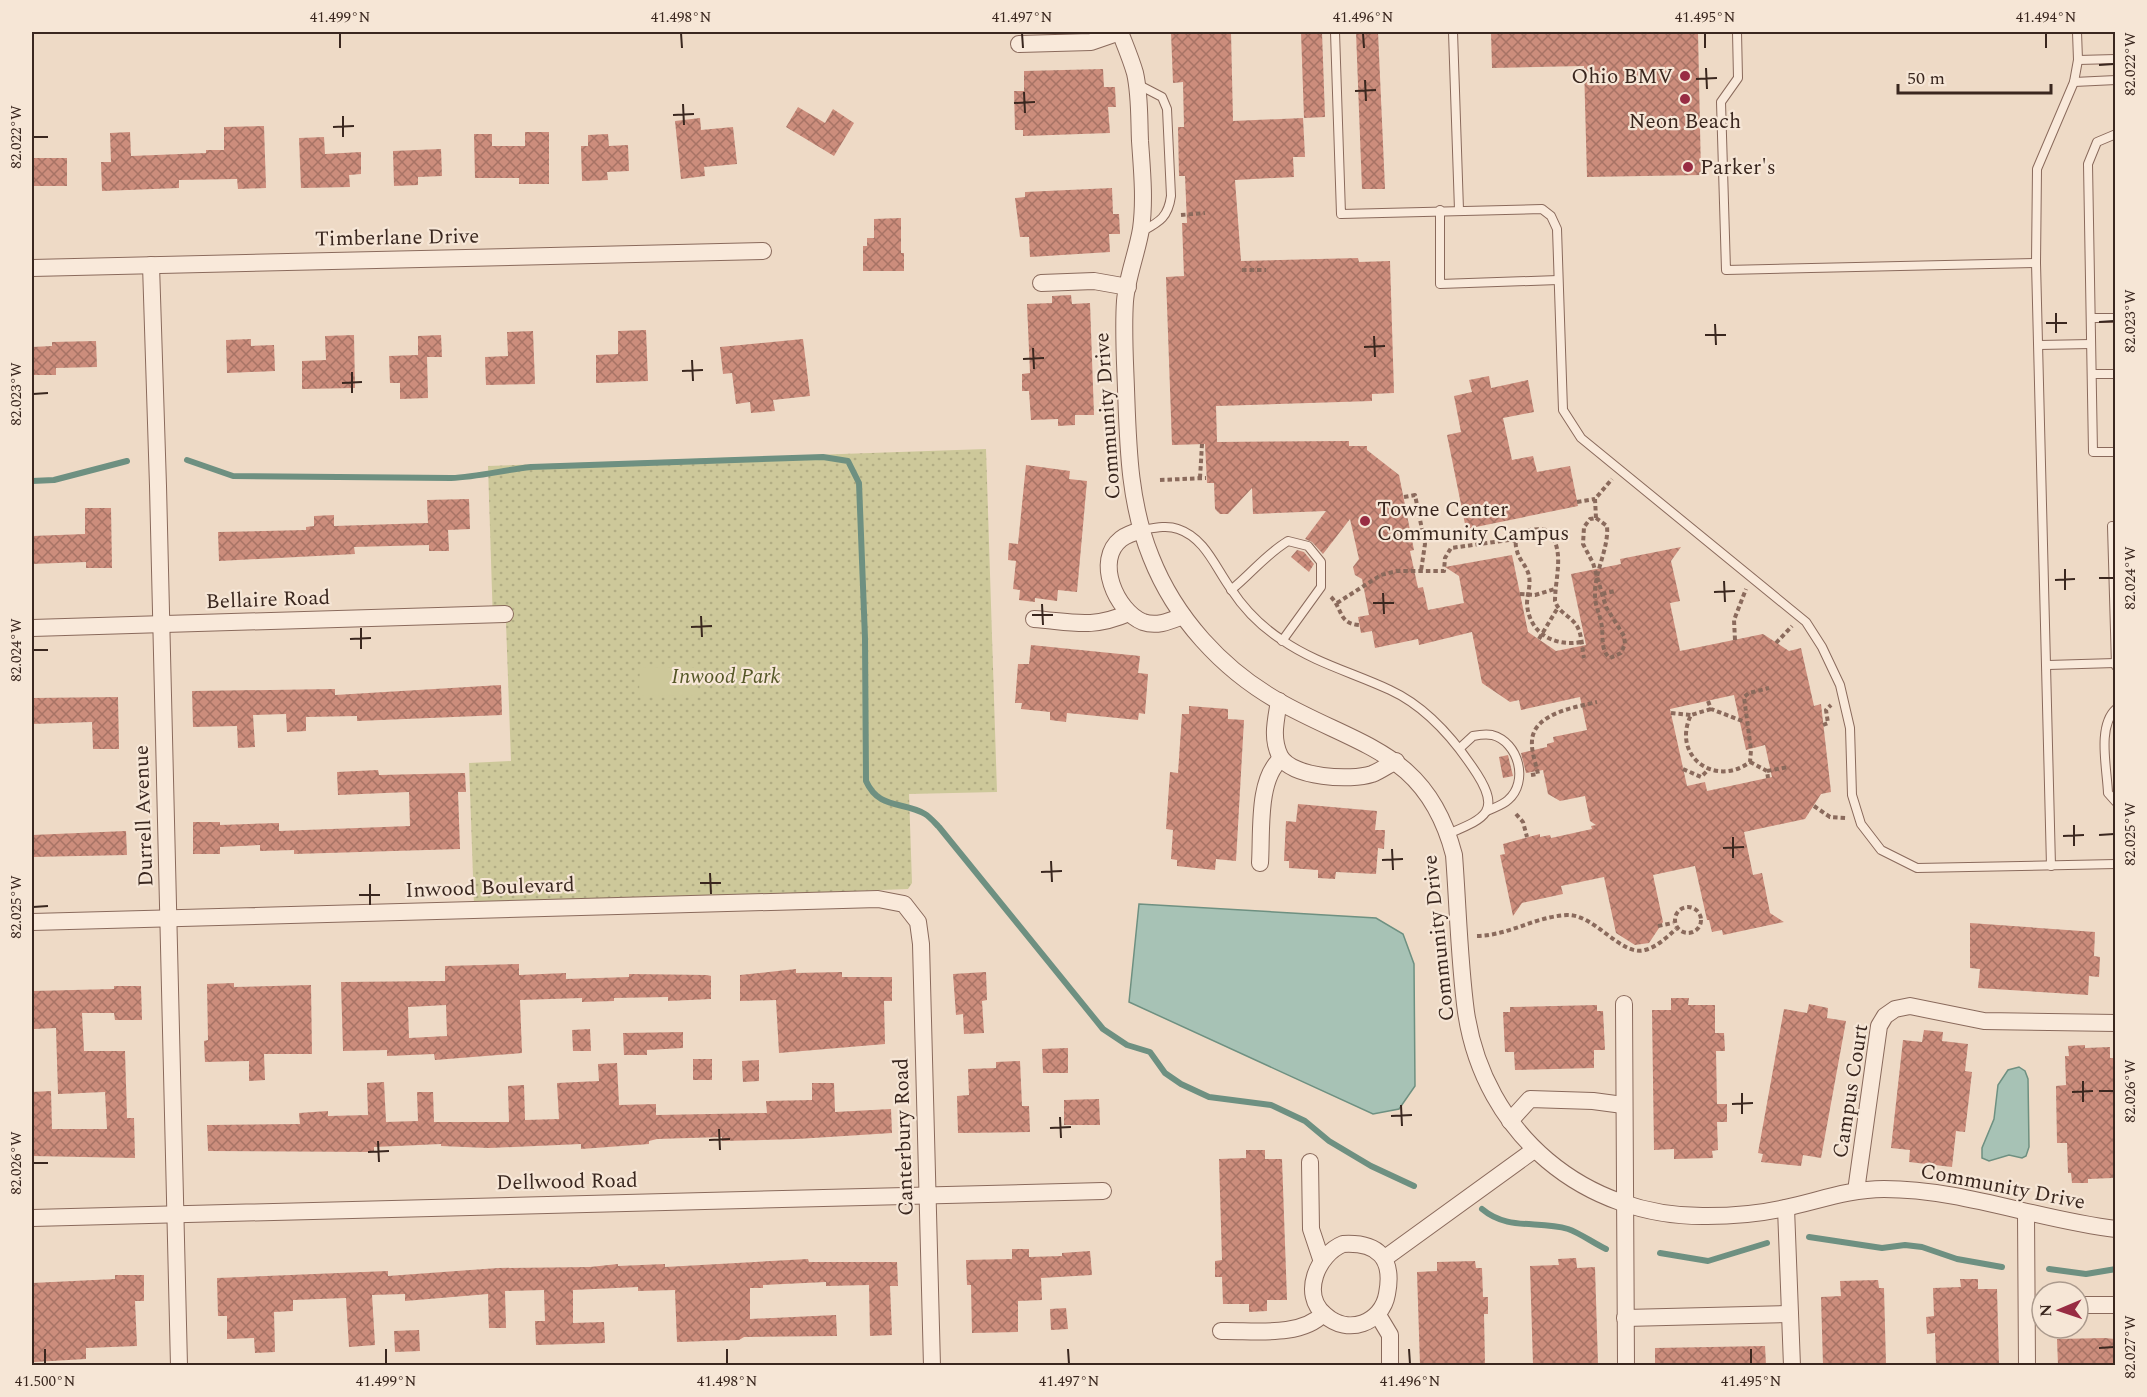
<svg xmlns="http://www.w3.org/2000/svg" width="2147" height="1397" font-family="Spectral,serif">
<defs>
<pattern id="grass-dots" width="8" height="8" patternUnits="userSpaceOnUse" patternTransform="scale(1.5)"><rect width="8" height="8" fill="#cdc89a"/><path d="M2 2h.1M6 6h.1" fill="none" stroke="#b1ac84" stroke-width="1.8" stroke-linecap="round"/></pattern>
<pattern id="building-cross-hatch" width="8" height="8" patternUnits="userSpaceOnUse" patternTransform="scale(1.5)"><rect width="8" height="8" fill="#cc8d7c"/><path d="M0 0l8 8M0 8l8-8" fill="none" stroke="#a77365"/></pattern>
</defs>
<rect width="100%" height="100%" fill="#eedac6"/>
<path fill="url(#grass-dots)" d="M986,449l11,343 -88,2 3,89 -4,6 -434,16 -5,-142 42,-2 -5,-138h-13l-5,-157z"/>
<path fill="#cdc89a" d="M640,667l56,1v28l-57,-1z"/>
<g fill="#a7c2b5" stroke="#6e9081" stroke-width="1.5">
<path d="M1139,904l237,14 27,16 11,30 1,122 -16,23 -26,5 -244,-112z"/>
<path d="M2019,1067l6,4 3,8 1,68 -3,9 -4,2 -13,-3 -20,6 -7,-3v-10l12,-29 4,-34 10,-15z"/>
</g>
<g fill="none" stroke-linecap="round" stroke-linejoin="round">
<g stroke="#6e9081" stroke-width="6">
<path d="M187,460l46,16 218,2c27,-1 52,-8 80,-11l292,-10 25,4 11,22 6,155 1,143c13,29 37,20 59,33 5,3 10,9 14,13l164,202 24,16 23,7 15,21 16,11 28,13 62,8 34,16 24,20 42,25 43,20"/>
<path d="M32,481l22,-1 73,-19"/>
<path d="M1482,1209c26,22 56,11 86,20 12,4 25,14 38,20"/>
<path d="M1809,1237l73,11 23,-3 17,2 35,12 45,8"/>
<path d="M1660,1253l48,8 59,-18"/>
<path d="M2049,1269l37,5 30,-5"/>
</g>
</g>
<g fill="url(#building-cross-hatch)" fill-rule="evenodd">
<path d="M1171,32h60l2,89 70,-3 2,39h-12l1,20 -59,3 6,81 117,-3 1,4 31,-1 4,132 -22,1v7l-156,5 1,36 132,-1v5h18v4l32,25 15,75 -4,1 8,37 5,-1 5,23 36,-7 -5,-27 -14,-9 67,-12 16,77 28,19 30,-6 -15,-71 50,-10 -1,-5 61,-12 -10,14 9,40 -10,2 10,48 83,-17 26,17 12,-3 13,58 7,-2 10,88 -10,2 -16,25 -61,13 9,43 9,-2 8,40 14,9 -61,13 -1,-5 -10,2 -3,-12h-2l-12,-54 -42,9 10,47 -14,21 -14,2 -19,-12 -12,-56 -43,9 2,8 -41,9 -9,13 -13,-61 5,-1 -2,-10 37,-10v3l10,-2 1,3 41,-9 -1,-3 5,-1 -6,-4 -5,-25 -25,5 -12,-7 -5,-24 -17,3 -5,-20 26,-6v-3l7,-2 -1,-5 34,-7 -7,-33 -59,13 -2,-10 -9,2 -28,-19 -10,-51 -53,13 -1,-6 -43,9 -3,-17 -11,2 -3,-16 11,-2 -7,-36 -7,-4 -2,-8 6,-8 -9,-40 -27,35 -11,-12 -7,-3 21,-28 -73,3 -1,-26 -24,26h-8l-5,-5 -1,-26h-7l-2,-39 -33,1 -6,-168 18,-1 -2,-53h5l-2,-47h-6l-1,-49h6l-1,-45 -10,1zM1734,695l12,55 19,-5 7,32 -65,14 -2,-9 -18,4 -17,-77z"/>
<path d="M1301,32h21l3,85 -21,1z"/>
<path d="M1356,32h22l7,157h-23z"/>
<path d="M1491,32h207l3,143 -114,2 -3,-111 -92,2z"/>
<path d="M1103,69l1,18h11l1,20h-8l2,26 -87,3v-6h-8l-1,-39h10v-20z"/>
<path d="M798,107l27,16 8,-14 21,14 -20,33 -48,-29z"/>
<path d="M700,118l1,12 32,-3 4,37 -33,3 1,9 -24,3 -6,-58z"/>
<path d="M264,126l2,62 -28,1 -1,-10 -58,1v8l-77,3 -1,-29h10l-1,-29 20,-1 1,24 75,-3v-3h18v-23z"/>
<path d="M525,132h24v52h-30v-6h-44l-1,-44h18v12h33z"/>
<path d="M608,134l1,12 19,-1 1,26 -22,1 1,8 -26,1 -1,-35h7v-11z"/>
<path d="M324,137l1,17 36,-2v22l-12,1 1,12 -49,1 -2,-50z"/>
<path d="M441,149l1,27 -24,1v8l-24,1 -1,-35z"/>
<rect x="32" y="158" width="35" height="28"/>
<path d="M1112,188l1,26h6l1,20h-11l1,18 -80,5 -1,-20h-9l-5,-39 10,-1v-5z"/>
<path d="M901,218v35h3v18h-41v-25h4v-8h7v-19z"/>
<path d="M1071,295l1,9 18,-1 4,112h-19v10l-17,1v-7l-27,1 -2,-29h-7v-17l8,-1 -3,-69 25,-1v-7z"/>
<path d="M646,330l2,51 -52,2v-28l22,-1v-23z"/>
<path d="M533,331l2,53 -49,1 -1,-28 23,-1 -1,-24z"/>
<path d="M354,335l1,53 -53,1v-28l24,-1 -1,-24z"/>
<path d="M441,335l1,22h-15l1,41 -28,1v-16h-10l-1,-27 29,-1v-19z"/>
<path d="M251,339v7l23,-1 1,26 -48,2 -1,-33z"/>
<path d="M803,339l7,57 -37,4 2,11 -24,2 -1,-11 -14,2 -4,-31 -9,1 -3,-27z"/>
<path d="M96,341l1,26 -41,1v7h-24v-28l20,-1v-4z"/>
<path d="M1489,376l2,12 37,-8 6,32 -31,6 9,42 21,-4 4,16 33,-6 8,40 -112,23 -19,-94 14,-3 -7,-36 18,-4 -3,-12z"/>
<path d="M1026,465l44,6 -1,8 18,2 -10,111 -19,-2 -1,11 -22,-3v4l-16,-2 1,-10 -7,-1 3,-28 -8,-1 1,-17 9,1z"/>
<path d="M469,499l1,30 -22,1 1,21h-20v-6l-75,2 1,7 -136,7 -1,-29 88,-2v-3l8,-1v-10l20,-1v11l94,-3 -1,-23z"/>
<path d="M85,508h26l1,60h-26v-6l-54,2v-28l53,-2z"/>
<path d="M1297,550l7,2 10,12 -5,8 -18,-15z"/>
<path d="M1031,645l109,11 -2,17 10,1 -3,40 -6,-1 -1,7 -71,-7 -1,9 -16,-2v-8l-29,-3 1,-6h-7l3,-39h11z"/>
<path d="M501,685l1,30 -145,6v-5l-51,1v14l-19,1 -1,-18 -33,1 2,32 -17,1 -1,-22 -44,1 -1,-36 143,-2v6z"/>
<path d="M118,697l1,52h-26l-1,-27 -60,2v-26z"/>
<path d="M1189,706l39,3v10l16,1 -8,141 -20,-2 -1,11 -38,-4v-6l-6,-1 2,-29 -7,-1 4,-57 8,1 4,-59h7z"/>
<path d="M1508,755l5,21 -10,2 -4,-21z"/>
<path d="M378,770l1,5 86,-2 1,19h-8l2,57 -166,5v-4l-34,1v-6l-40,2v7h-27v-32h27v3l59,-2v8l131,-5 -1,-34 -71,3 -1,-23z"/>
<path d="M1298,804l79,7 -2,19h10l-1,19 -6,-1 -2,26 -40,-2 -1,7 -17,-1v-8l-29,-2v-7h-5l2,-40 10,1z"/>
<path d="M126,831l1,24 -95,2v-22z"/>
<path d="M1970,923l125,9 -1,24 6,1 -1,20 -10,-1 -1,19 -110,-7 2,-19 -10,-1z"/>
<path d="M519,964v11l47,-2v6l63,-2v-3l78,1 4,1v23l-43,2v-4l-54,1v3l-32,1v-4l-62,2 2,53 -87,7 -1,-6 -47,2v-6l-44,1 -2,-69 104,-1v-15zM446,1005l1,31 -38,2 -1,-31z"/>
<path d="M796,969v4l46,-1v5h50v24h-8l1,43 -106,9 -3,-53 -36,1v-26z"/>
<path d="M986,972l1,28 -5,1 2,32 -20,1 -1,-20 -7,1 -3,-41z"/>
<path d="M234,983v4l77,-2 1,69h-48l1,26 -16,1v-20l-44,1 -1,-21 4,-1 -1,-56z"/>
<path d="M114,986h27l1,34h-27l-1,-7h-32l2,38h41l2,67h7l1,40 -103,-2v-64l19,-1 1,38h55l-2,-37 -47,2 -2,-66 -22,1 -2,-38 82,-2z"/>
<path d="M1671,998h18l-1,7h27v28h9l1,18h-9l1,53h10v18h-10l1,28 -6,1 1,7 -39,1v-10l-20,1 -2,-140h19z"/>
<path d="M1809,1004l19,4 -1,10 19,3 -25,137 -18,-3 -2,11 -40,-4 2,-8 -5,-1 26,-144 23,4z"/>
<path d="M1597,1005v6h6l2,39h-11v18l-79,2 -1,-18h-9l-2,-40h7v-5z"/>
<path d="M590,1029l1,22h-18l-1,-21z"/>
<path d="M1924,1030l19,2 -1,9 26,3 -3,27 7,1 -7,60 -9,-1 -4,36 -43,-5 1,-12 -19,-2 12,-108 19,2z"/>
<path d="M683,1032v16l-36,2v5h-23l-1,-22z"/>
<path d="M2085,1045v3l25,-1v11h5v110h-2v10l-25,1v4h-16l-1,-10h-3l-1,-30h-10l-1,-57 10,-1 -1,-29h4l-1,-10z"/>
<path d="M1068,1048v25h-25l-1,-24z"/>
<rect x="693" y="1059" width="19" height="21"/>
<path d="M759,1060v21l-16,1 -1,-21z"/>
<path d="M1020,1061l2,45h7l1,26 -72,1 -1,-37 12,-1 -1,-26 28,-1v-6z"/>
<path d="M617,1063l2,42 37,-1v11l111,-2 -1,-12 46,-1v-17h22l1,29 56,-3 1,24 -95,6 -75,2v-4l-65,2 -8,2v3l-68,5v-5l-92,4 -48,-2v-2l-67,3v5l-166,-1 -1,-26 93,-1 -1,-11 29,-2v5l40,-1 -1,-32 17,-1 2,40 32,-1 -1,-29h16l1,30h75l-1,-36 16,-1 1,35 34,-1 -2,-36 42,-2 -1,-17z"/>
<path d="M1099,1099l1,26h-36v-25z"/>
<path d="M1246,1150h19v9h17l5,141h-20v11l-18,1v-8h-26l-1,-27h-7v-16l7,-1 -3,-101 27,-1z"/>
<path d="M1012,1249h17v8l33,-1v-3l28,-2 2,24 -51,3 1,22 -24,1v31l-46,1 -1,-48h-4l-1,-25 46,-1z"/>
<path d="M1576,1258l1,10 18,-1 3,98h-65l-3,-99 29,-1 -1,-6z"/>
<path d="M808,1259l1,3h88l1,24h-8l2,49 -22,1 -1,-51 -43,1v-4l-63,3v3h-13v31l86,-4 1,21 -93,1 -5,3 -62,2 -2,-52 -37,1v-4l-65,3v33l31,-1 1,21 -69,2 -1,-24h10l-1,-31 -39,1 1,37h-17l-1,-34 -83,7v-7l-33,1 3,50 -26,2 -3,-49 -53,2v11l-19,1 1,40 -20,1 -1,-15 -27,1v-23h-9l-1,-38 171,-7v5l110,-8 92,-1 28,-3v2l47,-2v3z"/>
<path d="M1475,1261l1,7h6l1,29h5v17h-4l1,51h-65l-3,-93 20,-1v-9z"/>
<path d="M115,1275h29v26h-9l2,45 -51,2v11l-52,3 -2,-79 83,-4z"/>
<path d="M1960,1279h18v10h19l2,76h-63l-1,-32 -8,1 -1,-17 8,-1 -1,-28 28,-1z"/>
<path d="M1878,1280l1,8h5l2,77h-63l-2,-68 20,-1 -1,-15z"/>
<path d="M1066,1308l2,21 -17,1 -1,-21z"/>
<path d="M419,1330l1,21 -25,1 -1,-21z"/>
<path d="M2105,1338l10,1v26h-57l-1,-26z"/>
<path d="M1765,1346l1,19h-111v-17z"/>
</g>
<g fill="none" stroke-linecap="round" stroke-linejoin="round">
<defs>
<g id="service">
<path d="M1335,32l6,182 201,-5 9,7 6,13 6,181 18,28 225,184 16,25 18,38 10,43 2,67 9,29 20,26 36,18 199,-4"/>
<path d="M1453,32l6,178"/>
<path d="M1737,32l1,46 -17,24 5,168 310,-7"/>
<path d="M2078,60l38,-1"/>
<path d="M2074,82l42,-2"/>
<path d="M1137,84l25,13 5,12 4,87c-3,22 -12,26 -30,36"/>
<path d="M2116,134l-19,8 -9,22 5,288h23"/>
<path d="M1440,210v74l118,-4"/>
<path d="M2091,318h25"/>
<path d="M2039,345l52,-1"/>
<path d="M2092,374h24"/>
<path d="M2112,526l4,140"/>
<path d="M1142,530c12,-2 25,-5 36,-1 27,9 37,38 53,60 13,20 31,38 51,51 33,23 72,33 108,50 37,17 65,50 87,84 25,39 6,45 -29,60"/>
<path d="M1231,590c21,-17 34,-35 57,-49l20,5 13,16v25l-39,54"/>
<path d="M2048,665l67,-2"/>
<path d="M2116,709c-19,17 -9,59 -8,84l8,9"/>
<path d="M1460,748l13,-12c5,-1 14,-2 19,-1 27,7 37,47 16,65 -5,5 -15,8 -21,11"/>
<path d="M2051,866l-15,-603 1,-94 37,-87 4,-22 -1,-28"/>
</g>
<g id="minor">
<path d="M1120,32c5,13 11,27 15,41 5,22 4,46 5,68 2,29 5,59 1,88 -4,24 -14,48 -16,72 -2,29 0,59 1,88 2,57 3,114 25,168 24,61 71,112 127,144 81,46 149,50 176,154 4,52 5,105 12,157 18,122 119,206 241,204 26,0 52,-2 78,-8 33,-7 64,-19 99,-19 79,0 154,31 232,40"/>
<path d="M1019,44l72,-2 29,-10"/>
<path d="M151,265l7,221 21,880"/>
<path d="M32,268l731,-17"/>
<path d="M1041,283l53,-2 34,6"/>
<path d="M1142,530c-7,2 -16,5 -21,9 -27,21 -5,72 22,83 14,5 27,-1 40,-6"/>
<path d="M1034,619c39,3 58,10 95,-6"/>
<path d="M32,628l473,-14"/>
<path d="M1279,701c-3,19 -8,37 1,55 12,22 71,25 92,18 8,-3 16,-9 24,-13"/>
<path d="M1260,863c2,-31 -3,-84 21,-104"/>
<path d="M32,922l846,-23 26,5 14,18 3,22 11,422"/>
<path d="M1624,1004l2,362"/>
<path d="M1510,1121l20,-22 63,2 30,4"/>
<path d="M1310,1162l1,67 10,30"/>
<path d="M1856,1191l23,-165 6,-10 10,-7 15,-3 74,15 132,2"/>
<path d="M1786,1208l6,158"/>
<path d="M2026,1214l1,152"/>
<path d="M32,1218l1071,-27"/>
<path d="M1343,1244c35,-2 51,14 44,50 -5,29 -39,42 -62,21 -25,-21 -7,-61 18,-71z"/>
<path d="M1385,1258l149,-108"/>
<path d="M2027,1305h15"/>
<path d="M2078,1305h38"/>
<path d="M1378,1315l12,20v31"/>
<path d="M1625,1318l165,-4"/>
<path d="M1221,1331c31,-1 79,7 102,-17"/>
</g>
</defs>
<use href="#service" stroke="#8a6a5c" stroke-width="10"/>
<use href="#minor" stroke="#8a6a5c" stroke-width="18"/>
<g stroke="#8a6a5c" stroke-width="4" stroke-dasharray="4.5 3" stroke-linecap="butt">
<path d="M1181,215l24,-2"/>
<path d="M1242,270h24"/>
<path d="M1200,478l2,-34"/>
<path d="M1160,480l46,-2"/>
<path d="M1404,497l11,-2 10,49 -4,27"/>
<path d="M1577,502l18,-3"/>
<path d="M1596,518l11,8c2,23 -13,46 -12,70 0,10 6,21 7,32 1,11 -1,23 8,30l11,-5 4,-9 -1,-8 -18,-29 -13,-44 -10,-19 1,-17 6,-8 6,-1"/>
<path d="M1596,518l-1,-19 17,-20"/>
<path d="M1520,594l15,1 20,-6"/>
<path d="M1602,594l13,-3"/>
<path d="M1331,597c12,12 7,27 29,28"/>
<path d="M1337,603l44,-28 16,-4h47l1,-13 6,-10 58,-8 7,1"/>
<path d="M1539,639l18,-30"/>
<path d="M1735,640l-1,-20 12,-31"/>
<path d="M1581,642c-27,5 -52,-9 -54,-38 0,-10 4,-18 2,-28 -2,-10 -10,-16 -12,-25 -7,-22 16,-23 30,-21 19,19 8,47 8,71 4,13 17,15 23,27 4,8 4,21 6,30"/>
<path d="M1776,643l16,-17"/>
<path d="M1708,701l3,8 34,13"/>
<path d="M1711,709l-20,6c-20,41 24,73 59,47l1,-12 -7,-53 5,-4 20,-5"/>
<path d="M1671,713l20,2"/>
<path d="M1823,725l5,-2 -2,-13 5,-5"/>
<path d="M1750,762l17,9 1,7"/>
<path d="M1683,769l18,8 8,-8"/>
<path d="M1767,771l21,-4"/>
<path d="M1531,775l7,-1c-2,-10 -7,-23 -6,-33 1,-28 45,-34 65,-39"/>
<path d="M1814,806l16,11 16,1"/>
<path d="M1516,814l7,8 4,15"/>
<circle cx="1688" cy="920" r="13"/>
<path d="M1658,926l15,-3"/>
<path d="M1477,936c34,-1 56,-19 90,-21 28,-1 54,42 78,35 12,-3 22,-13 31,-21"/>
</g>
<use href="#service" stroke="#f9e9da" stroke-width="8"/>
<use href="#minor" stroke="#f9e9da" stroke-width="16"/>
</g>
<path fill="none" stroke="#3a271f" stroke-width="2" d="M340,33v15M681,33l1,15M1022,33l1,15M1363,33l1,15M1705,33v15M2046,33v15M2099,65l15,-1M1706,68l1,21M1696,79l21,-1M1365,80l1,21M1355,91l21,-1M1024,92l1,21M1014,103l21,-1M683,104l1,21M673,115l21,-1M343,116v21M333,127l21,-1M33,137h15M2056,313v20M2099,322l15,-1M2046,323h21M1715,324l1,21M1705,335h21M1374,336l1,21M1364,347l21,-1M1033,348l1,21M1023,359l21,-1M692,360l1,21M682,371l21,-1M352,372v21M342,383l20,-1M33,394l15,-1M2065,569v21M2099,578h15M2055,580l20,-1M1724,581l1,21M1714,592l21,-1M1383,593l1,21M1373,603h21M1042,604l1,21M1032,615h21M701,616l1,21M691,627l21,-1M361,628v21M350,639l21,-1M33,650h15M2074,825v21M2099,835l15,-1M2063,836l21,-1M1733,837v21M1723,848l21,-1M1392,849l1,21M1382,860l21,-1M1051,861l1,21M1041,872l21,-1M710,873l1,21M700,883h21M370,884v21M359,895h21M33,907l15,-1M2083,1081v21M2099,1091h15M2072,1092l21,-1M1742,1093v21M1732,1104l21,-1M1401,1105l1,21M1391,1116l21,-1M1060,1117l1,21M1050,1128l21,-1M719,1129l1,21M709,1140l21,-1M378,1141l1,21M368,1152l21,-1M33,1163h15M2099,1348l15,-1M45,1349v15M386,1349v15M727,1349v15M1068,1349l1,15M1409,1349l1,15M1751,1349v15"/>
<g fill="#982c43" stroke="#f6e6d6" stroke-width="2">
<circle cx="1685" cy="76" r="6"/>
<circle cx="1685" cy="99" r="6"/>
<circle cx="1688" cy="167" r="6"/>
<circle cx="1365" cy="521" r="6"/>
</g>
<g text-anchor="middle" stroke-width="4.5" stroke-linejoin="round" paint-order="stroke">
<g font-size="21" fill="#3a271f" stroke="#f6e6d6" text-anchor="start">
<text x="1673" y="83" text-anchor="end">Ohio BMV</text>
<text x="1685" y="128" text-anchor="middle">Neon Beach</text>
<text x="1700" y="174">Parker's</text>
<text x="1377" y="516">Towne Center<tspan x="1377" dy="24">Community Campus</tspan></text>
</g>
<g font-size="21" fill="#3a271f" stroke="#f6e6d6">
<text transform="translate(397 237) rotate(-1)" y="7">Timberlane Drive</text>
<text transform="translate(1107 416) rotate(-94)" y="7">Community Drive</text>
<text transform="translate(268 599) rotate(-2)" y="7">Bellaire Road</text>
<text transform="translate(143 816) rotate(-92)" y="7">Durrell Avenue</text>
<text transform="translate(490 887) rotate(-2)" y="7">Inwood Boulevard</text>
<text transform="translate(1438 938) rotate(-96)" y="7">Community Drive</text>
<text transform="translate(1850 1091) rotate(-81)" y="7">Campus Court</text>
<text transform="translate(903 1137) rotate(-92)" y="7">Canterbury Road</text>
<text transform="translate(567 1181) rotate(-1)" y="7">Dellwood Road</text>
<text transform="translate(2003 1186) rotate(11)" y="7">Community Drive</text>
</g>
<g font-size="21" font-style="italic" fill="#545626" stroke="#f6e6d6">
<text x="726" y="683">Inwood Park</text>
</g>
</g>
<rect width="2147" height="1397" fill="none" stroke="#f6e6d6" stroke-width="66"/>
<g transform="translate(2060 1310) rotate(268)"><circle r="28" fill="#f6e6d6" stroke="#ab9a8d" stroke-width="1.5"/>
<path d="M0-4.5L10 22L0 15L-10 22Z" fill="#982c43"/>
<text y="-9" font-size="16" font-weight="bold" text-anchor="middle" fill="#3a271f">N</text>
</g>
<path d="M1898 84v9h153v-9" fill="none" stroke="#3a271f" stroke-width="3"/>
<text x="1907" y="84" font-size="18" fill="#3a271f" stroke="#f6e6d6" stroke-width="4.5" paint-order="stroke">50 m</text>
<rect x="33" y="33" width="2081" height="1331" fill="none" stroke="#3a271f" stroke-width="2"/>
<g font-size="15" text-anchor="middle" fill="#3a271f">
<text x="340" y="22">41.499°N</text>
<text x="681" y="22">41.498°N</text>
<text x="1022" y="22">41.497°N</text>
<text x="1363" y="22">41.496°N</text>
<text x="1705" y="22">41.495°N</text>
<text x="2046" y="22">41.494°N</text>
<text transform="translate(2130 64) rotate(-90)" y="5">82.022°W</text>
<text transform="translate(16 137) rotate(-90)" y="5">82.022°W</text>
<text transform="translate(2130 321) rotate(-90)" y="5">82.023°W</text>
<text transform="translate(16 394) rotate(-90)" y="5">82.023°W</text>
<text transform="translate(2130 578) rotate(-90)" y="5">82.024°W</text>
<text transform="translate(16 650) rotate(-90)" y="5">82.024°W</text>
<text transform="translate(2130 834) rotate(-90)" y="5">82.025°W</text>
<text transform="translate(16 907) rotate(-90)" y="5">82.025°W</text>
<text transform="translate(2130 1091) rotate(-90)" y="5">82.026°W</text>
<text transform="translate(16 1163) rotate(-90)" y="5">82.026°W</text>
<text transform="translate(2130 1347) rotate(-90)" y="5">82.027°W</text>
<text x="45" y="1386">41.500°N</text>
<text x="386" y="1386">41.499°N</text>
<text x="727" y="1386">41.498°N</text>
<text x="1069" y="1386">41.497°N</text>
<text x="1410" y="1386">41.496°N</text>
<text x="1751" y="1386">41.495°N</text>
</g>
</svg>
